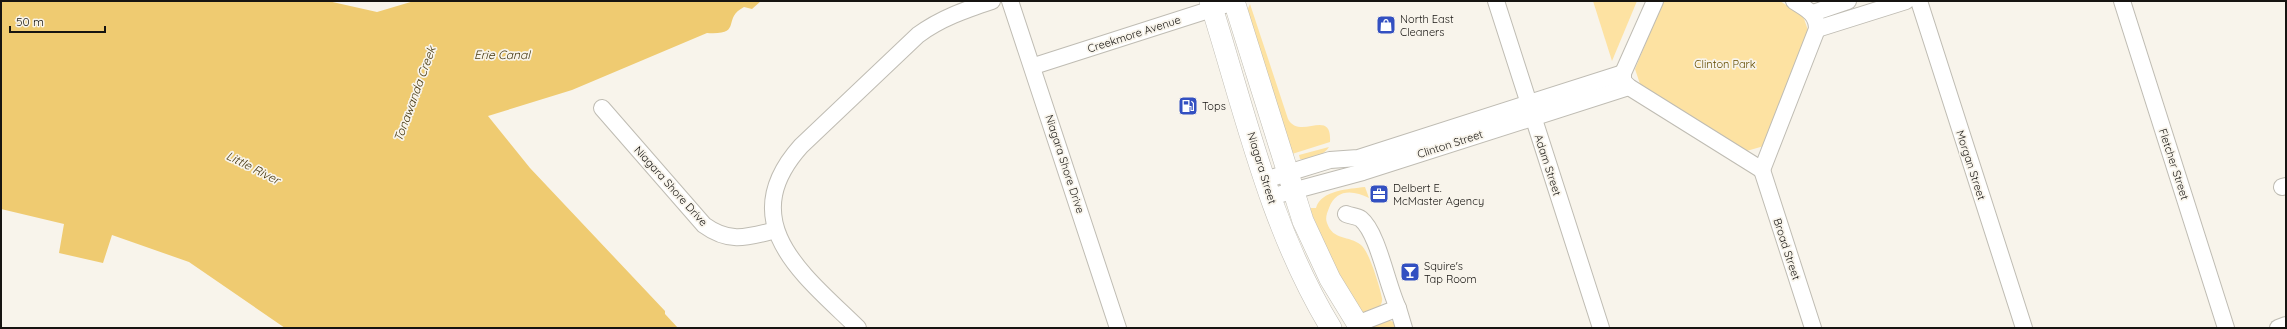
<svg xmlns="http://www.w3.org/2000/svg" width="2287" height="329" font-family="Quicksand,sans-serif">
<rect width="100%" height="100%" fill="#f8f4eb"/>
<g fill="#fde2a2">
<path d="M1593,1h44l-25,60z"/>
<path d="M1663,1h117l23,15 5,14 -44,116 -21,6 -103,-68 -5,-15z"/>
<path d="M1250,4l38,115c12,22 44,-12 42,23l-38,12 -45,-143z"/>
<path d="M1329,147c-5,8 -19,15 -29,12l-1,-4z"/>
<path d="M1365,187l4,11c-16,-8 -33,-9 -40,10 -2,5 -4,10 -2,15 6,18 22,12 34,22 8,6 19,42 21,53 1,4 -2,8 -4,11l-13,4 -4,-1 -21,-34 -29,-66v-4h5c5,-18 33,-19 49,-21z"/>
<path d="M1387,320l7,2 4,6h-27z"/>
</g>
<path fill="#efcb71" d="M1,1h327l49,11 37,-11h347l-9,8 -8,-2c-23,12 0,28 -37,26l-135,57 -84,26 42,52 135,143v3l13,14h-393l-96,-66 -77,-27 -9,28 -44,-10 5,-29 -63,-15z"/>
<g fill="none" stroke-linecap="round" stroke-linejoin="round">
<defs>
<g id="minor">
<path d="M1010,1l108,327"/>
<path d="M1496,1l105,327"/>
<path d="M1655,1l-32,72v8l6,6 133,83"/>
<path d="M1919,1l105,327"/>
<path d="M2122,1l104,327"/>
<path d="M1813,13l35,-12"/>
<path d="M1817,29l89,-28"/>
<path d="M1034,66l200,-64"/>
<path d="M602,108l102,117c26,19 44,12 72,5"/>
<path d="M1762,170l55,-141c0,-16 -11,-20 -23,-28"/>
<path d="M1762,170l51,158"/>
<path d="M1265,180l65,-20 28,-2 265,-85"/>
<path d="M2282,187l4,-1"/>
<path d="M1270,197l93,-25 266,-85"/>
<path d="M1346,214c4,2 11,2 15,5 17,14 26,66 37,89l-41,16"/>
<path d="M1398,308l6,20"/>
<path d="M858,328c-53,-52 -126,-105 -57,-182l117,-111c23,-17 47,-25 74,-34"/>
<path d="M2278,328l8,-3"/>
</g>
<g id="major">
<path d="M1210,1c35,111 60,227 121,327"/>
<path d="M1234,1l69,220 27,58 30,49"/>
</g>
</defs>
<use href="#minor" stroke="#bfbcb3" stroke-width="18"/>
<use href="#major" stroke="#bfbcb3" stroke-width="22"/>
<use href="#minor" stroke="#fff" stroke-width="16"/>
<use href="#major" stroke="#fff" stroke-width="21"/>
</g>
<defs>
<symbol id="shop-square" viewBox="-11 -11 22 22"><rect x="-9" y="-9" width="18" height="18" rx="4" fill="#3350c1" stroke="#f8f4eb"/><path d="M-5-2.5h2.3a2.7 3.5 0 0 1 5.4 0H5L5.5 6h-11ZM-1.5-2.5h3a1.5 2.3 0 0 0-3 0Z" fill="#fff"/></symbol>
<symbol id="fuel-square" viewBox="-11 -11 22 22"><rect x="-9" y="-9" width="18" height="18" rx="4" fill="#3350c1" stroke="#f8f4eb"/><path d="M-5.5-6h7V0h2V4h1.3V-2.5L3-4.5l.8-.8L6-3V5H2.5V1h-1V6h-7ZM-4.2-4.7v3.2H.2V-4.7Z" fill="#fff"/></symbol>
<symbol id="office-square" viewBox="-11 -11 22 22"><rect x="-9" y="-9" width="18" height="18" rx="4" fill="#3350c1" stroke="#f8f4eb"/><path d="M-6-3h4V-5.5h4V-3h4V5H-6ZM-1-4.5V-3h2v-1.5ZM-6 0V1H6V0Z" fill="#fff"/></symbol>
<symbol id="bar-square" viewBox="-11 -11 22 22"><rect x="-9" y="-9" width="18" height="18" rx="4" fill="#3350c1" stroke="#f8f4eb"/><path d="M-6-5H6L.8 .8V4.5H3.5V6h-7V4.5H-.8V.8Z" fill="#fff"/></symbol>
</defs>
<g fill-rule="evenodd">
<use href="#shop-square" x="1375" y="14" width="22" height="22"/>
<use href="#fuel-square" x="1177" y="95" width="22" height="22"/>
<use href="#office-square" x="1368" y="183" width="22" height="22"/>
<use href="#bar-square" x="1399" y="261" width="22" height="22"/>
</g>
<g text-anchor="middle" stroke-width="3.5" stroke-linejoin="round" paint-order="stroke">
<g font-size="11" fill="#161411" stroke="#f8f4eb" text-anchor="start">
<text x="1400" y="23">North East<tspan x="1400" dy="13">Cleaners</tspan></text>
<text x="1202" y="110">Tops</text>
<text x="1393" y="192">Delbert E.<tspan x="1393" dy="13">McMaster Agency</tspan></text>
<text x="1424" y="270">Squire's<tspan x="1424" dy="13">Tap Room</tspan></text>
</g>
<g font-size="11" fill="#161411" stroke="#f8f4eb">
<text transform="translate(1134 34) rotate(-18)" y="4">Creekmore Avenue</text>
<text transform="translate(1450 144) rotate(-18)" y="4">Clinton Street</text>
<text transform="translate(1065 164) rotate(72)" y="4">Niagara Shore Drive</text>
<text transform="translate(2174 164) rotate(72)" y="4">Fletcher Street</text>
<text transform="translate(1548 165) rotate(72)" y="4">Adam Street</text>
<text transform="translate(1971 165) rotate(72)" y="4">Morgan Street</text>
<text transform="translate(1262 168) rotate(73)" y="4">Niagara Street</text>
<text transform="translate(671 186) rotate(48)" y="4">Niagara Shore Drive</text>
<text transform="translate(1787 249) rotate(72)" y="4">Broad Street</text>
</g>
<g font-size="11" fill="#644c00" stroke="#f8f4eb">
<text x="1725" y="68">Clinton Park</text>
</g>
<g font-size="12" font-style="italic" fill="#43350d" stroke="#f8f4eb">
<text x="502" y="59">Erie Canal</text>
<text transform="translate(415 94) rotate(-70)" y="4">Tonawanda Creek</text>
<text transform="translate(253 168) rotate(27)" y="4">Little River</text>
</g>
</g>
<rect width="2287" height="329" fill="none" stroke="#161411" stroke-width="4"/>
<path d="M10 26v6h95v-6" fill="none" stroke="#161411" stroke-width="2"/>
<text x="16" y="26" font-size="12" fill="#161411" stroke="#f8f4eb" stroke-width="3" paint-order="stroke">50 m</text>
</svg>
